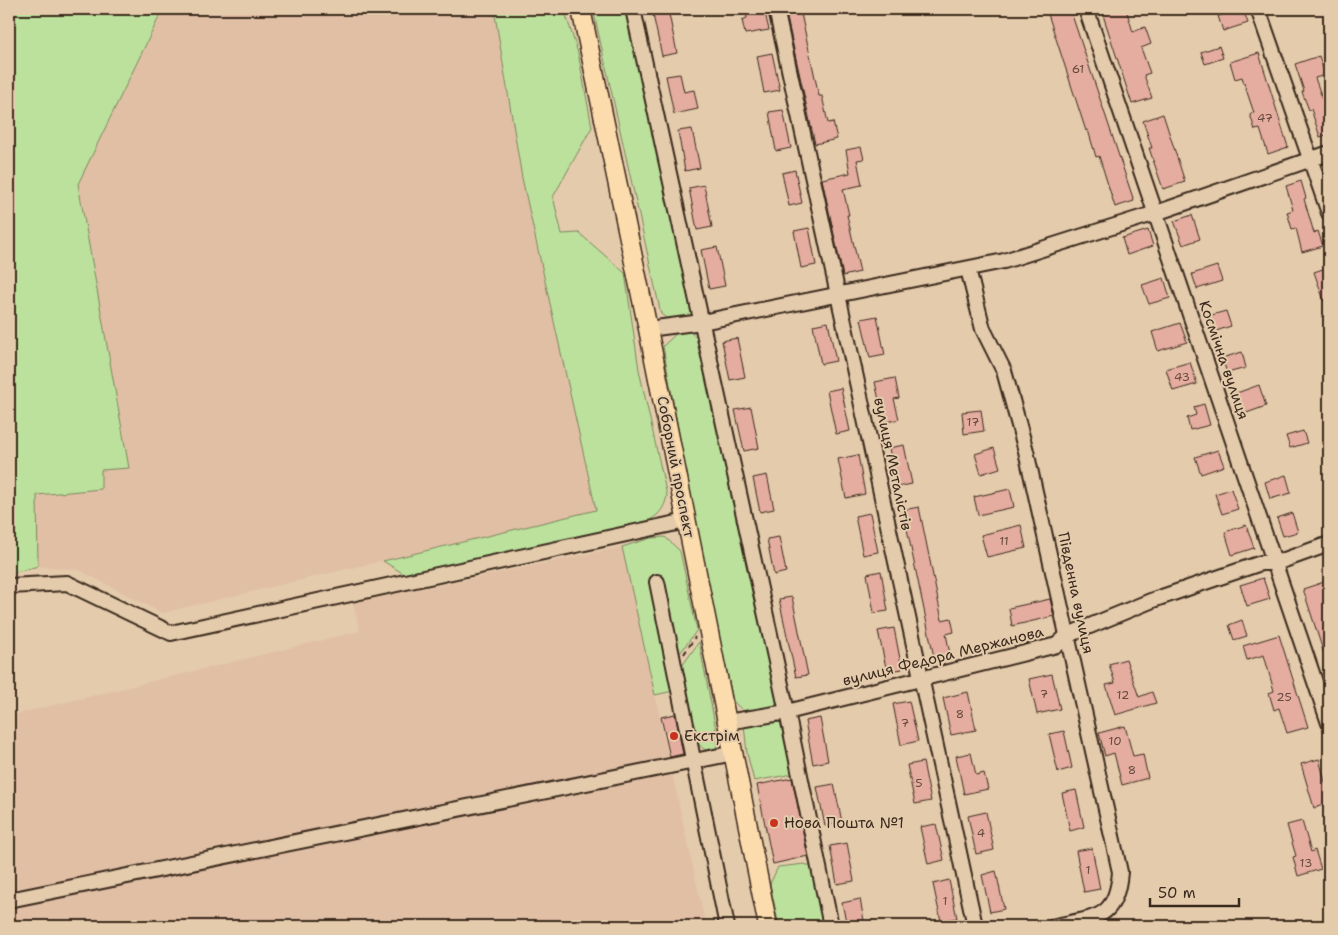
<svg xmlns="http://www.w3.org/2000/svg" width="1338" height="935" font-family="'Shantell Sans',sans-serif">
<rect width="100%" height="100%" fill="#e4cbac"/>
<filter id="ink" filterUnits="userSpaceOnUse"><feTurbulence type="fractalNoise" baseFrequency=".02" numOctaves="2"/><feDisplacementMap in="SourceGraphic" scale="10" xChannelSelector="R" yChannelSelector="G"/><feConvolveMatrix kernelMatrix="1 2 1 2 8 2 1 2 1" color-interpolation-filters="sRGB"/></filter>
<g filter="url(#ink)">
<g fill="#e1bfa5">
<path d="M163,9h331l28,169 74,332 -434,103 -83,-43 -41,-4 -1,-71 64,-6v-19l28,-3 -51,-283z"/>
<path d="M622,547l84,379h-697v-210l351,-85 -7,-28z"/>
</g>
<g fill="#bbe19c" stroke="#7b865d">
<path d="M9,9h154l-85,175 51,284 -28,2v19l-64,6 1,71 -29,8z"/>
<path d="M494,9h70l14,44 14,74 -39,70 9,37 17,-1 46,40 14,97 28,126c-5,22 -18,25 -37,32l-221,49 -26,-16 213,-51 -74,-332z"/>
<path d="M593,9h36l69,308 -28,4 -9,-7z"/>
<path d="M679,331l11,1 9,8 79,354 -2,10 -7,5 -26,2 -10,-10 -41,-196 -29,-159z"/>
<path d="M665,537l15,14 17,79 -17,23 -18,-78 -4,-1 -10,7 7,8 18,102 -18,4 -33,-148 29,-9z"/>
<path d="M699,642l19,98 -2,9c-9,2 -12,2 -18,-6l-16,-77z"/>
<path d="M772,720l12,4 9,50 -39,7 -7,-28 -3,-28z"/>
<path d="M805,864l8,4 12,58h-46l-9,-42 8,-17z"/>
</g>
<g fill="#e5aca0" stroke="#3b2a1e">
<path d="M660,9h8l9,44 -15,3 -10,-46z"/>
<path d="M745,9h19l5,21 -24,4 -3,-14 5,-2z"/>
<path d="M785,9h15l19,87h3l6,27 5,-1 4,17 -22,5z"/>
<path d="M1065,9h5l64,192 -19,6 -16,-51 -3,1 -8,-27 -2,1 -38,-117z"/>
<path d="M1101,9h25l7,23 12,-5 6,17 -10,4 9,25 -6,2 8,23 -20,6z"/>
<path d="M1243,9l5,14 -25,8 -5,-15z"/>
<path d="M1219,46l4,12 -18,6 -4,-12z"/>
<path d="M772,53l8,37 -16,3 -7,-37z"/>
<path d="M1259,53l29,94 -20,7 -8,-25 -5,1 -5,-16 4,-1 -12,-36 -7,2 -5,-17z"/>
<path d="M1319,56l6,19 -10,3 14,39v17l-9,3 -9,-28 -2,1 -7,-18 2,-1 -9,-27z"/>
<path d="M680,74l4,18 10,-2 4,19 -24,5 -8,-38z"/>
<path d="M783,110l8,38 -15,3 -7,-39z"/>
<path d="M1163,114l22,68 -22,7 -14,-41h3l-9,-27z"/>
<path d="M692,129l8,39 -15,3 -7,-40z"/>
<path d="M861,147l3,12 -7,1 5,25 -19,4 6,26h-2l13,57 -17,4 -21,-97 28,-6 -4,-23z"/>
<path d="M795,170l7,33 -13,3 -7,-33z"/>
<path d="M1301,181l5,17 -2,1 10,34 4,-2 5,15 -21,6 -6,-24 -4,1 -5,-17 6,-2 -7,-24z"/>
<path d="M704,185l8,42 -15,3 -8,-42z"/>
<path d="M1192,215l8,24 -17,6 -9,-24z"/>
<path d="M809,228l7,37 -15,3 -7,-37z"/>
<path d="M1148,230l5,16 -26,9 -5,-17z"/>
<path d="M717,247l8,39 -16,3 -8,-39z"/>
<path d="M1217,266l5,15 -25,8 -5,-15z"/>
<path d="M1329,267v45h-1l-14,-40z"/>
<path d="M1164,278l6,20 -21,6 -7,-19z"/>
<path d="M1226,311l5,15 -18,6 -5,-16z"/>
<path d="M877,316l8,39 -15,3 -9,-39z"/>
<path d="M828,322l8,39 -15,3 -8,-39z"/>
<path d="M1180,323l7,19 -29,9 -6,-19z"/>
<path d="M737,338l8,39 -15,3 -8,-39z"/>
<path d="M1242,352l4,16 -19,5 -5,-15z"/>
<path d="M1190,362l7,22 -24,7 -7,-22z"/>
<path d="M895,378l4,20 -5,1 5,20 -15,4 -9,-41z"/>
<path d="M1259,385l7,21 -25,9 -7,-21z"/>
<path d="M841,388l9,43 -14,3 -9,-43z"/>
<path d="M1204,404l6,21 -20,5 -3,-12 9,-3 -2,-8z"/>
<path d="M751,407l8,41 -15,3 -9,-41z"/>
<path d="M981,410l3,21 -20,3 -2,-22z"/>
<path d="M1303,431l4,12 -17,5 -4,-12z"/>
<path d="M904,445l8,39 -15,3 -8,-39z"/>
<path d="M994,448l6,20 -19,6 -6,-20z"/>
<path d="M1218,450l6,16 -23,8 -6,-17z"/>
<path d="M858,455l7,39 -19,4 -8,-39z"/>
<path d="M767,475l7,34 -14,3 -7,-34z"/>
<path d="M1286,475l5,18 -21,6 -5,-17z"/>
<path d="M1010,489l4,18 -36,8 -4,-18z"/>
<path d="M1231,489l7,20 -16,5 -7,-20z"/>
<path d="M919,507l23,113 9,-2 3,14 -8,2 5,25 -16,3 -32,-152z"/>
<path d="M870,513l8,39 -15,3 -8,-39z"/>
<path d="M1292,513l6,19 -15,4 -6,-18z"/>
<path d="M1021,525l5,23 -39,9 -6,-22z"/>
<path d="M1246,525l8,23 -22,7 -7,-23z"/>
<path d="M779,537l7,35 -12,3 -7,-36z"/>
<path d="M881,571l7,40 -14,2 -7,-39z"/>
<path d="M1263,578l7,21 -23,7 -7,-21z"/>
<path d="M1324,582l5,14v66l-2,1 -24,-74z"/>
<path d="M792,597l16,78 -12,2 -17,-78z"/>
<path d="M1050,599l4,17 -42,10 -3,-18z"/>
<path d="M1242,620l5,16 -13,4 -5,-15z"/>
<path d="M894,628l8,41 -15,3 -9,-41z"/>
<path d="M1279,635l29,92 -21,6 -8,-25 -5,2 -5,-17 5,-2 -10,-36 -17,5 -4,-14z"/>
<path d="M1126,659l13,38 13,-5 4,11 -41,12 -9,-30 9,-2 -6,-19z"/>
<path d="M1052,674l8,35 -23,5 -8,-35z"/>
<path d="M968,692l8,38 -25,5 -8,-37z"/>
<path d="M909,701l9,40 -17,4 -8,-41z"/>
<path d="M675,714l8,40 -13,3 -9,-40z"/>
<path d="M820,718l8,43 -15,3 -8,-43z"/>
<path d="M1125,726l8,30 10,-2 5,24 -26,7 -8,-32 -9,3 -6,-23z"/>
<path d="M1064,731l8,37 -14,4 -9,-38z"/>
<path d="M971,753l5,22 8,-2 4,16 -24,5 -8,-38z"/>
<path d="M1319,759l8,30 2,-1v15l-15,5 -13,-44z"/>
<path d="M923,762l8,39 -16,3 -8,-39z"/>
<path d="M792,778l16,78 -35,8 -16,-79z"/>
<path d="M834,784l8,38 -17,4 -8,-39z"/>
<path d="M1076,790l8,37 -14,4 -8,-38z"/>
<path d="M986,812l8,38 -18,4 -8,-38z"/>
<path d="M1302,821l9,31 4,-2 6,19 -23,7 -5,-19 3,-1 -9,-31z"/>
<path d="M936,824l8,36 -16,4 -8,-37z"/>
<path d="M847,843l7,38 -17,3 -7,-38z"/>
<path d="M1092,848l8,41 -16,3 -8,-41z"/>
<path d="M996,871l8,38 -14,3 -8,-37z"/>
<path d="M949,880l8,38 -16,3 -8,-37z"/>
<path d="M860,899l5,27h-18l-5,-23z"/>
</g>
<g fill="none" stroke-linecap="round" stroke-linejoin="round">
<defs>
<g id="minor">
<path d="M633,9l154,703 44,214"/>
<path d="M776,9l199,917"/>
<path d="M1086,9l243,714"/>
<path d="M1258,9l71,204"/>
<path d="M968,269l15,60 21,42 22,80 94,421c-4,48 -24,45 -65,54"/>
<path d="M648,329l54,-7 302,-61 152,-48 173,-60"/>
<path d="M657,582l70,344"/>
<path d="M9,586l58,-3 104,50 515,-112"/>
<path d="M727,722l60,-10 270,-67 11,-10 85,-35 108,-37h15l53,-19"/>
<path d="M9,900l725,-147"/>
</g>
<path id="major" d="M581,9l67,320 120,597"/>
</defs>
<use href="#minor" stroke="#3b2a1e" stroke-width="18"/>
<use href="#major" stroke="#3b2a1e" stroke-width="21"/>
<path stroke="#3b2a1e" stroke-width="2" stroke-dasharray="5 4" stroke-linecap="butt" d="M684,654l11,-17"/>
<use href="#minor" stroke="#e4cbac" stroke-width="14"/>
<use href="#major" stroke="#fcdcac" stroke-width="18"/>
</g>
</g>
<g fill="#c8321e" stroke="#e4cbac" stroke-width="2">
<circle cx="674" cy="736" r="5"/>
<circle cx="774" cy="823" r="5"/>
</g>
<g text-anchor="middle" stroke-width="4" stroke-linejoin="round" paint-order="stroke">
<g font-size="12" fill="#664a3e">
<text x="1078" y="73">61</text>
<text x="1265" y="122">47</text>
<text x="1182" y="381">43</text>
<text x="973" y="426">17</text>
<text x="1004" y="545">11</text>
<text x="1044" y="698">7</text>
<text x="1123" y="699">12</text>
<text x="1284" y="701">25</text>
<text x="960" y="718">8</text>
<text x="905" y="727">7</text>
<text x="1115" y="745">10</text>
<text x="1132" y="774">8</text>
<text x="919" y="787">5</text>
<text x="981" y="837">4</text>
<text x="1306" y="867">13</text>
<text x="1088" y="874">1</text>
<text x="945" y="905">1</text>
</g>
<g font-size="15" fill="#3b2a1e" stroke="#e4cbac">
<text transform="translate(1224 360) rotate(71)" y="5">Космічна вулиця</text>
<text transform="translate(893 464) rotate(78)" y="5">вулиця Металістів</text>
<text transform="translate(676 467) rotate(79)" y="5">Соборний проспект</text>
<text transform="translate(1076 593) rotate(78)" y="5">Південна вулиця</text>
<text transform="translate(943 656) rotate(-14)" y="5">вулиця Федора Мержанова</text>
</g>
<g font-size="15" fill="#3b2a1e" stroke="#e4cbac" text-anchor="start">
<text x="684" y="741">Екстрім</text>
<text x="784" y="828">Нова Пошта №1</text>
</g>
</g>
<rect width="1338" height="935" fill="none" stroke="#e4cbac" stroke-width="30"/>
<rect x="15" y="15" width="1308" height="905" fill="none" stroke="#3b2a1e" stroke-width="2" filter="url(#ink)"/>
<path d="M1150 898v8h89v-8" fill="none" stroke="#3b2a1e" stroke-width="2.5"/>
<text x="1158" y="898" font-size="15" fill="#3b2a1e" stroke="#e4cbac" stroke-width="4" paint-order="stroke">50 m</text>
</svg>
